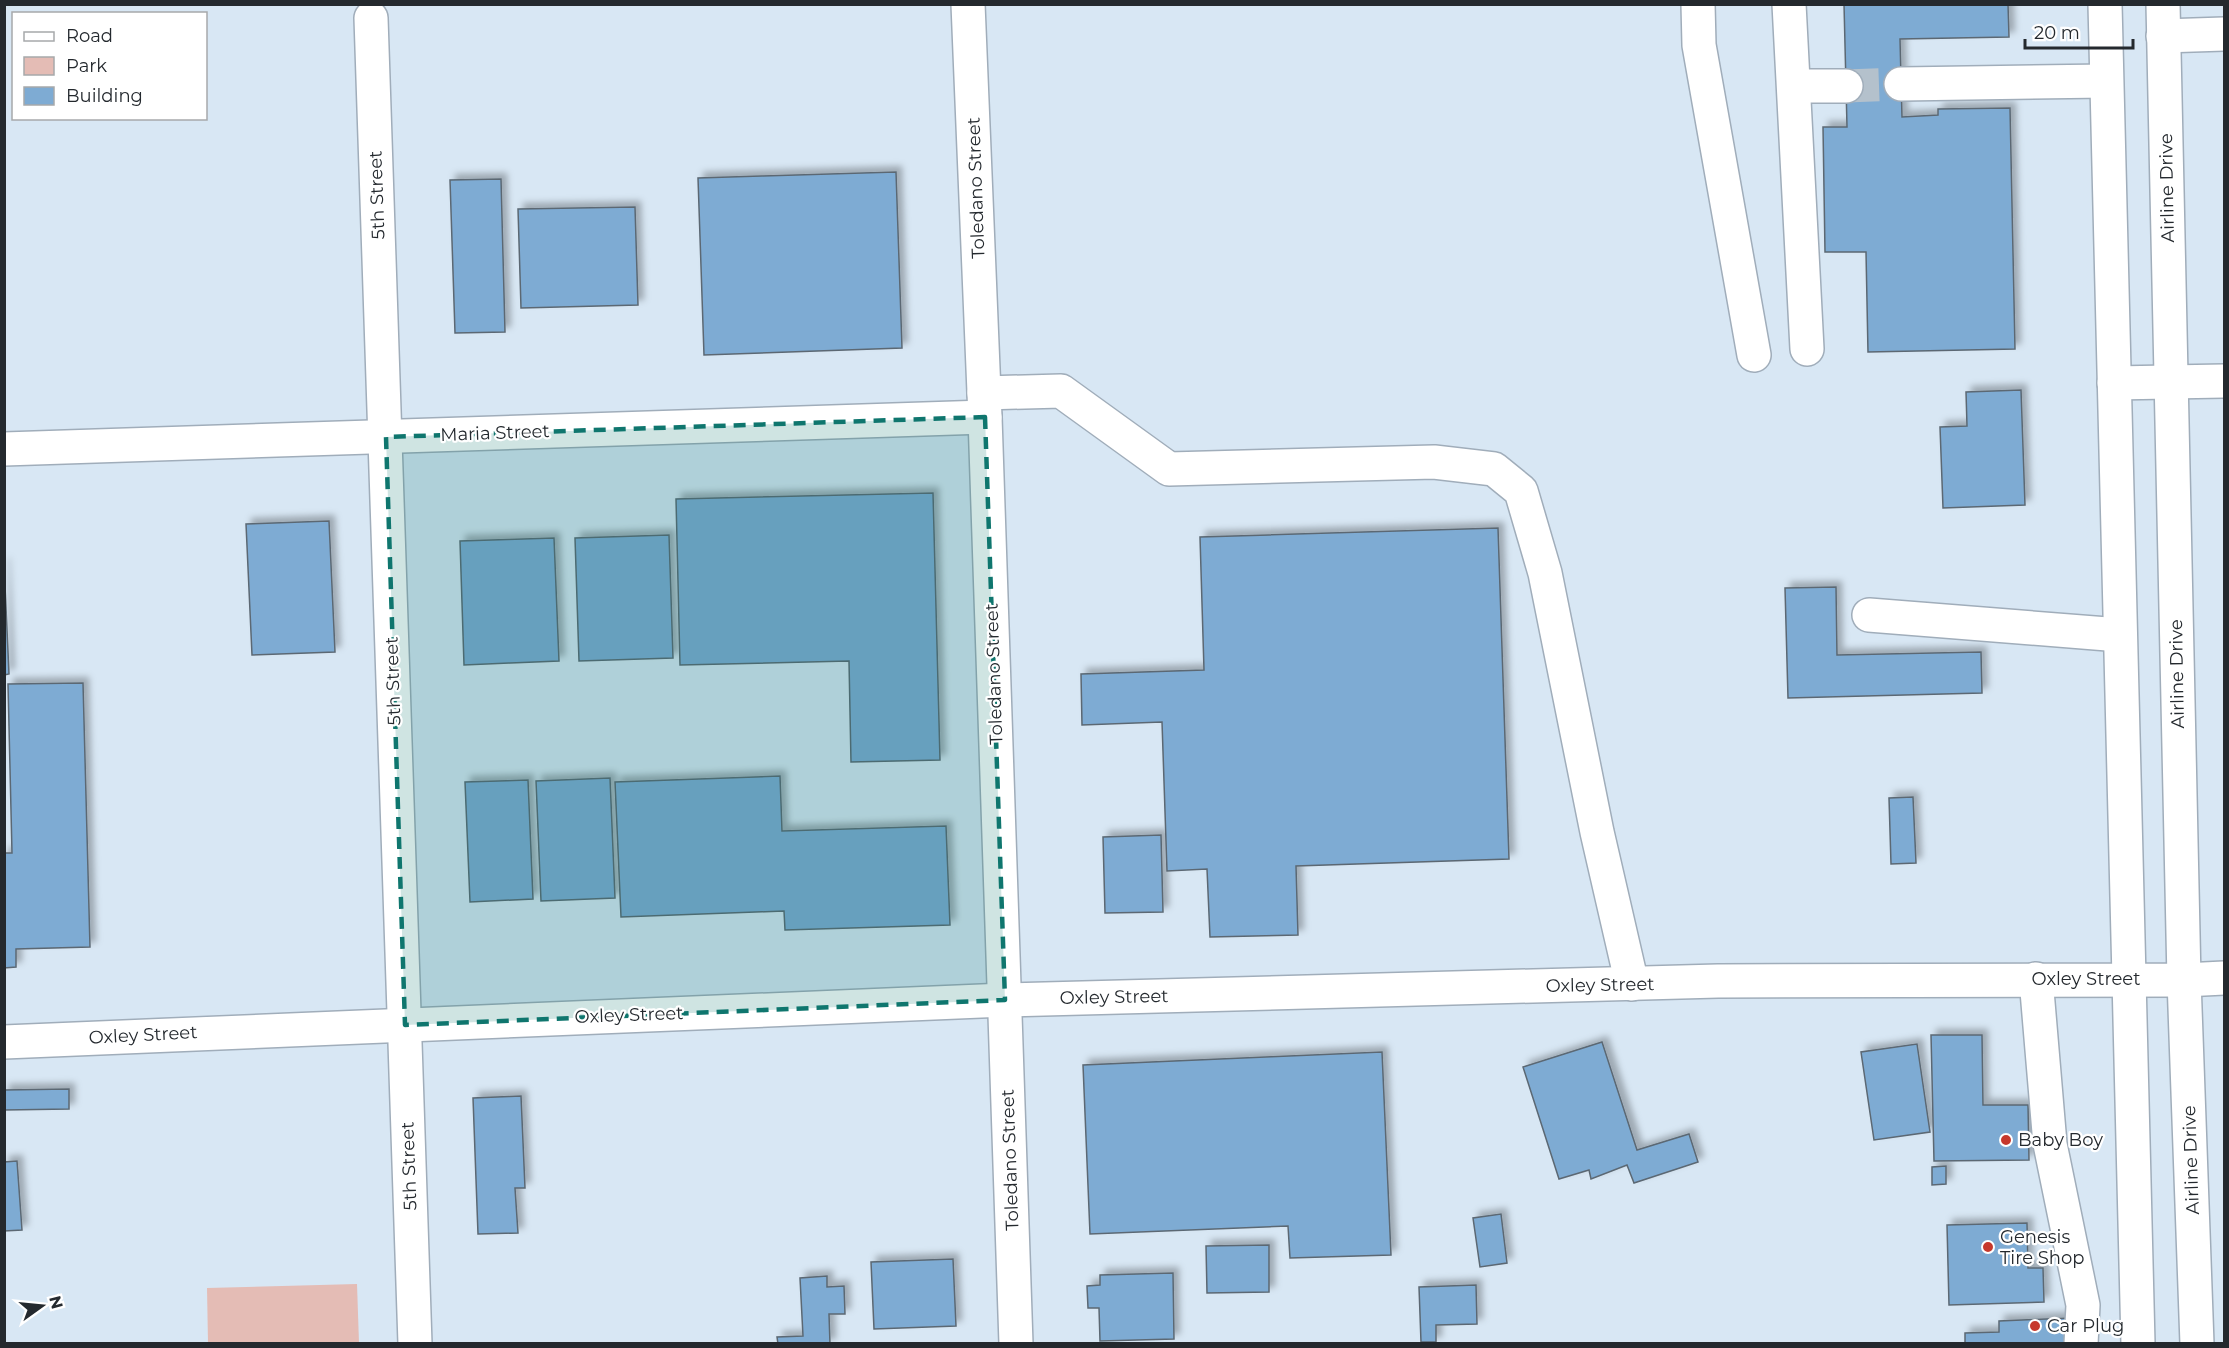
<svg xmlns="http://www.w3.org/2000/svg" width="2229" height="1348" font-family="Montserrat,sans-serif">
<defs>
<filter id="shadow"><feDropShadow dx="5.5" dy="-5.5" stdDeviation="3" flood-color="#0004"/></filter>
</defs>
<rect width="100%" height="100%" fill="#d8e7f4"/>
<path fill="#e4bcb5" d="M357,1284l2,59h-151l-1,-55z"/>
<g fill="#7eabd3" stroke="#5b6873" stroke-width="1.5" filter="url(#shadow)">
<path d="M1844,4h164l1,33 -109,2 2,78 36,-2v-6l72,-1 5,241 -147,3 -2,-100h-41l-2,-125h24z"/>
<path d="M896,172l6,176 -198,7 -6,-177z"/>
<path d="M501,179l4,153 -50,1 -5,-153z"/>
<path d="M635,207l3,98 -117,3 -3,-99z"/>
<path d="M2021,390l4,115 -82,3 -3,-81 27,-1 -1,-34z"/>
<path d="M933,493l7,267 -89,2 -2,-101 -169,4 -4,-166z"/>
<path d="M329,521l6,131 -83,3 -6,-131z"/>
<path d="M1498,528l11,331 -213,7 2,69 -88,2 -3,-68 -40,2 -5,-149 -80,3 -1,-51 123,-4 -4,-133z"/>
<path d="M669,535l4,123 -94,3 -4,-123z"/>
<path d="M554,538l5,123 -95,4 -4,-124z"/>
<path d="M4,563l5,111 -5,1z"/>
<path d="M1836,587l1,68 144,-3 1,41 -194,5 -3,-110z"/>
<path d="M83,683l7,264 -74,2v18l-12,1v-115h8l-4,-169z"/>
<path d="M780,776l2,55 164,-5 4,99 -165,5 -1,-19 -163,6 -6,-135z"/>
<path d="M610,778l5,120 -74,3 -5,-120z"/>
<path d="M528,780l5,119 -63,3 -5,-120z"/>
<path d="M1913,797l3,66 -25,1 -2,-66z"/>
<path d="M1161,835l2,77 -58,1 -2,-76z"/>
<path d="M1931,1035h51l1,70h45l1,55 -95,1z"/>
<path d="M1602,1042l35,108 52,-16 9,28 -64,21 -7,-18 -36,14 -2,-9 -30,9 -36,-112z"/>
<path d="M1917,1044l13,88 -56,8 -13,-88z"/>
<path d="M1382,1052l9,203 -101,3 -2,-32 -198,8 -7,-169z"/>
<path d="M69,1089v20l-65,1v-20z"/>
<path d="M521,1096l4,92h-10l3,45 -40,1 -5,-136z"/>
<path d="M17,1161l5,69 -18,1v-69z"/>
<path d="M1946,1166v18l-14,1v-18z"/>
<path d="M1501,1214l6,49 -27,4 -7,-49z"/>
<path d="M2027,1223l1,45h15l1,34 -95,3 -2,-80z"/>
<path d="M1269,1245v47l-62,1 -1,-47z"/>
<path d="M953,1259l3,67 -82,3 -3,-67z"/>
<path d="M1173,1273l1,66 -74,2 -1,-33h-11l-1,-22 13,-1v-10z"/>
<path d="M827,1276v11l17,-1 1,28h-16l1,30h-52l-1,-7 26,-1 -3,-58z"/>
<path d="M1476,1285l1,39 -41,1v17h-15l-2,-55z"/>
<path d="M2070,1318l1,26h-106v-11l34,-1v-11z"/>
</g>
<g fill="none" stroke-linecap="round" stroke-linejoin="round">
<path stroke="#b4c1cc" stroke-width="33" stroke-dasharray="33 16" stroke-linecap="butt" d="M1846,86l55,-2"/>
<defs>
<g id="minor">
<path d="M968,4l17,413 31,927"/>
<path d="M1698,4l1,41 55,310"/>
<path d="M1789,4l18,345"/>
<path d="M371,18l44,1326"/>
<path d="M2163,36l61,-2"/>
<path d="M1901,84l205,-3"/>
<path d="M1794,86h52"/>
<path d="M2114,383l110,-2"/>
<path d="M984,393l77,-2 108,78 265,-7 60,7 27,22 24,82 52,259 35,152"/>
<path d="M4,449l981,-32"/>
<path d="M1869,615l251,20"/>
<path d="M2036,979l14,165 33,161 -2,39"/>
<path d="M4,1042l1001,-42 713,-19 466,-1 40,-2"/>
</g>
<g id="highway">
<path d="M2105,4l33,1340"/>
<path d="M2163,4l21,976 13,364"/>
</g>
</defs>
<use href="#minor" stroke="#a0adba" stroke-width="36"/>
<use href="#highway" stroke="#a0adba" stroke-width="36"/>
<use href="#minor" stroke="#fff" stroke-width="33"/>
<use href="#highway" stroke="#fff" stroke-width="33"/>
</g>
<path fill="#0f766e" fill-opacity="0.2" stroke="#0f766e" stroke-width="4.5" stroke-dasharray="12 8" stroke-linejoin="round" d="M985,417l20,583 -600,25 -19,-588z"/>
<g fill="#c6382c" stroke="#fff" stroke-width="2">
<circle cx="2006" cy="1140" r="6"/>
<circle cx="1988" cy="1247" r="6"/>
<circle cx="2035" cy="1326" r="6"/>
</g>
<g text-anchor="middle" stroke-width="4.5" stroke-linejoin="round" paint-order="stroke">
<g font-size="18" fill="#24292e" stroke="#fff">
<text transform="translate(976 188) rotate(-92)" y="6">Toledano Street</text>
<text transform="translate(2167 188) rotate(-91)" y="6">Airline Drive</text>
<text transform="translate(377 195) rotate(-92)" y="6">5th Street</text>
<text transform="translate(495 433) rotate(-2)" y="6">Maria Street</text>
<text transform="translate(994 674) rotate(-92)" y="6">Toledano Street</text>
<text transform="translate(2177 674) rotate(-91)" y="6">Airline Drive</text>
<text transform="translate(393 681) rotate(-92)" y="6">5th Street</text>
<text x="2086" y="985">Oxley Street</text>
<text transform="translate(1600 985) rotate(-1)" y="6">Oxley Street</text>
<text transform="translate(1114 997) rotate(-1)" y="6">Oxley Street</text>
<text transform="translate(629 1015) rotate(-2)" y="6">Oxley Street</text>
<text transform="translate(143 1035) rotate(-3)" y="6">Oxley Street</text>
<text transform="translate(1010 1160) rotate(-92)" y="6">Toledano Street</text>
<text transform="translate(2191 1160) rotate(-92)" y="6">Airline Drive</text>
<text transform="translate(409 1166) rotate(-92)" y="6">5th Street</text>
</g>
<g font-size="18" fill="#24292e" stroke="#fff" text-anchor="start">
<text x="2018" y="1146">Baby Boy</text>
<text x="2000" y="1243">Genesis<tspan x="2000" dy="21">Tire Shop</tspan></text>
<text x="2047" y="1332">Car Plug</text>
</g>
</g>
<rect width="2229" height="1348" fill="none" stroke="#24292e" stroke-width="12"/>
<rect x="12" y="12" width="195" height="108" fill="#ffffff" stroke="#a7a9ab" stroke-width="1.5"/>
<rect x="24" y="32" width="30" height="9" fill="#ffffff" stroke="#a7a9ab" stroke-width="1.5"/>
<text x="66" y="42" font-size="18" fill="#24292e">Road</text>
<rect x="24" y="57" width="30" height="18" fill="#e4bcb5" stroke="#a7a9ab" stroke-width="1.5"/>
<text x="66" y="72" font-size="18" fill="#24292e">Park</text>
<rect x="24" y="87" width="30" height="18" fill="#7eabd3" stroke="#a7a9ab" stroke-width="1.5"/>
<text x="66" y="102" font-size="18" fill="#24292e">Building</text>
<g transform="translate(42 1306) rotate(75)" stroke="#ffffff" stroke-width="4.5" paint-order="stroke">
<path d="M0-4.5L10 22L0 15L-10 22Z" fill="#24292e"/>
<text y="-9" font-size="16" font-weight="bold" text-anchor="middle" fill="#24292e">N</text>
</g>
<path d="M2025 39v9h108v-9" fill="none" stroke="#24292e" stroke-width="3"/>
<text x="2034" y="39" font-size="18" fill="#24292e" stroke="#ffffff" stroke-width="4.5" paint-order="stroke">20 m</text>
</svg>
